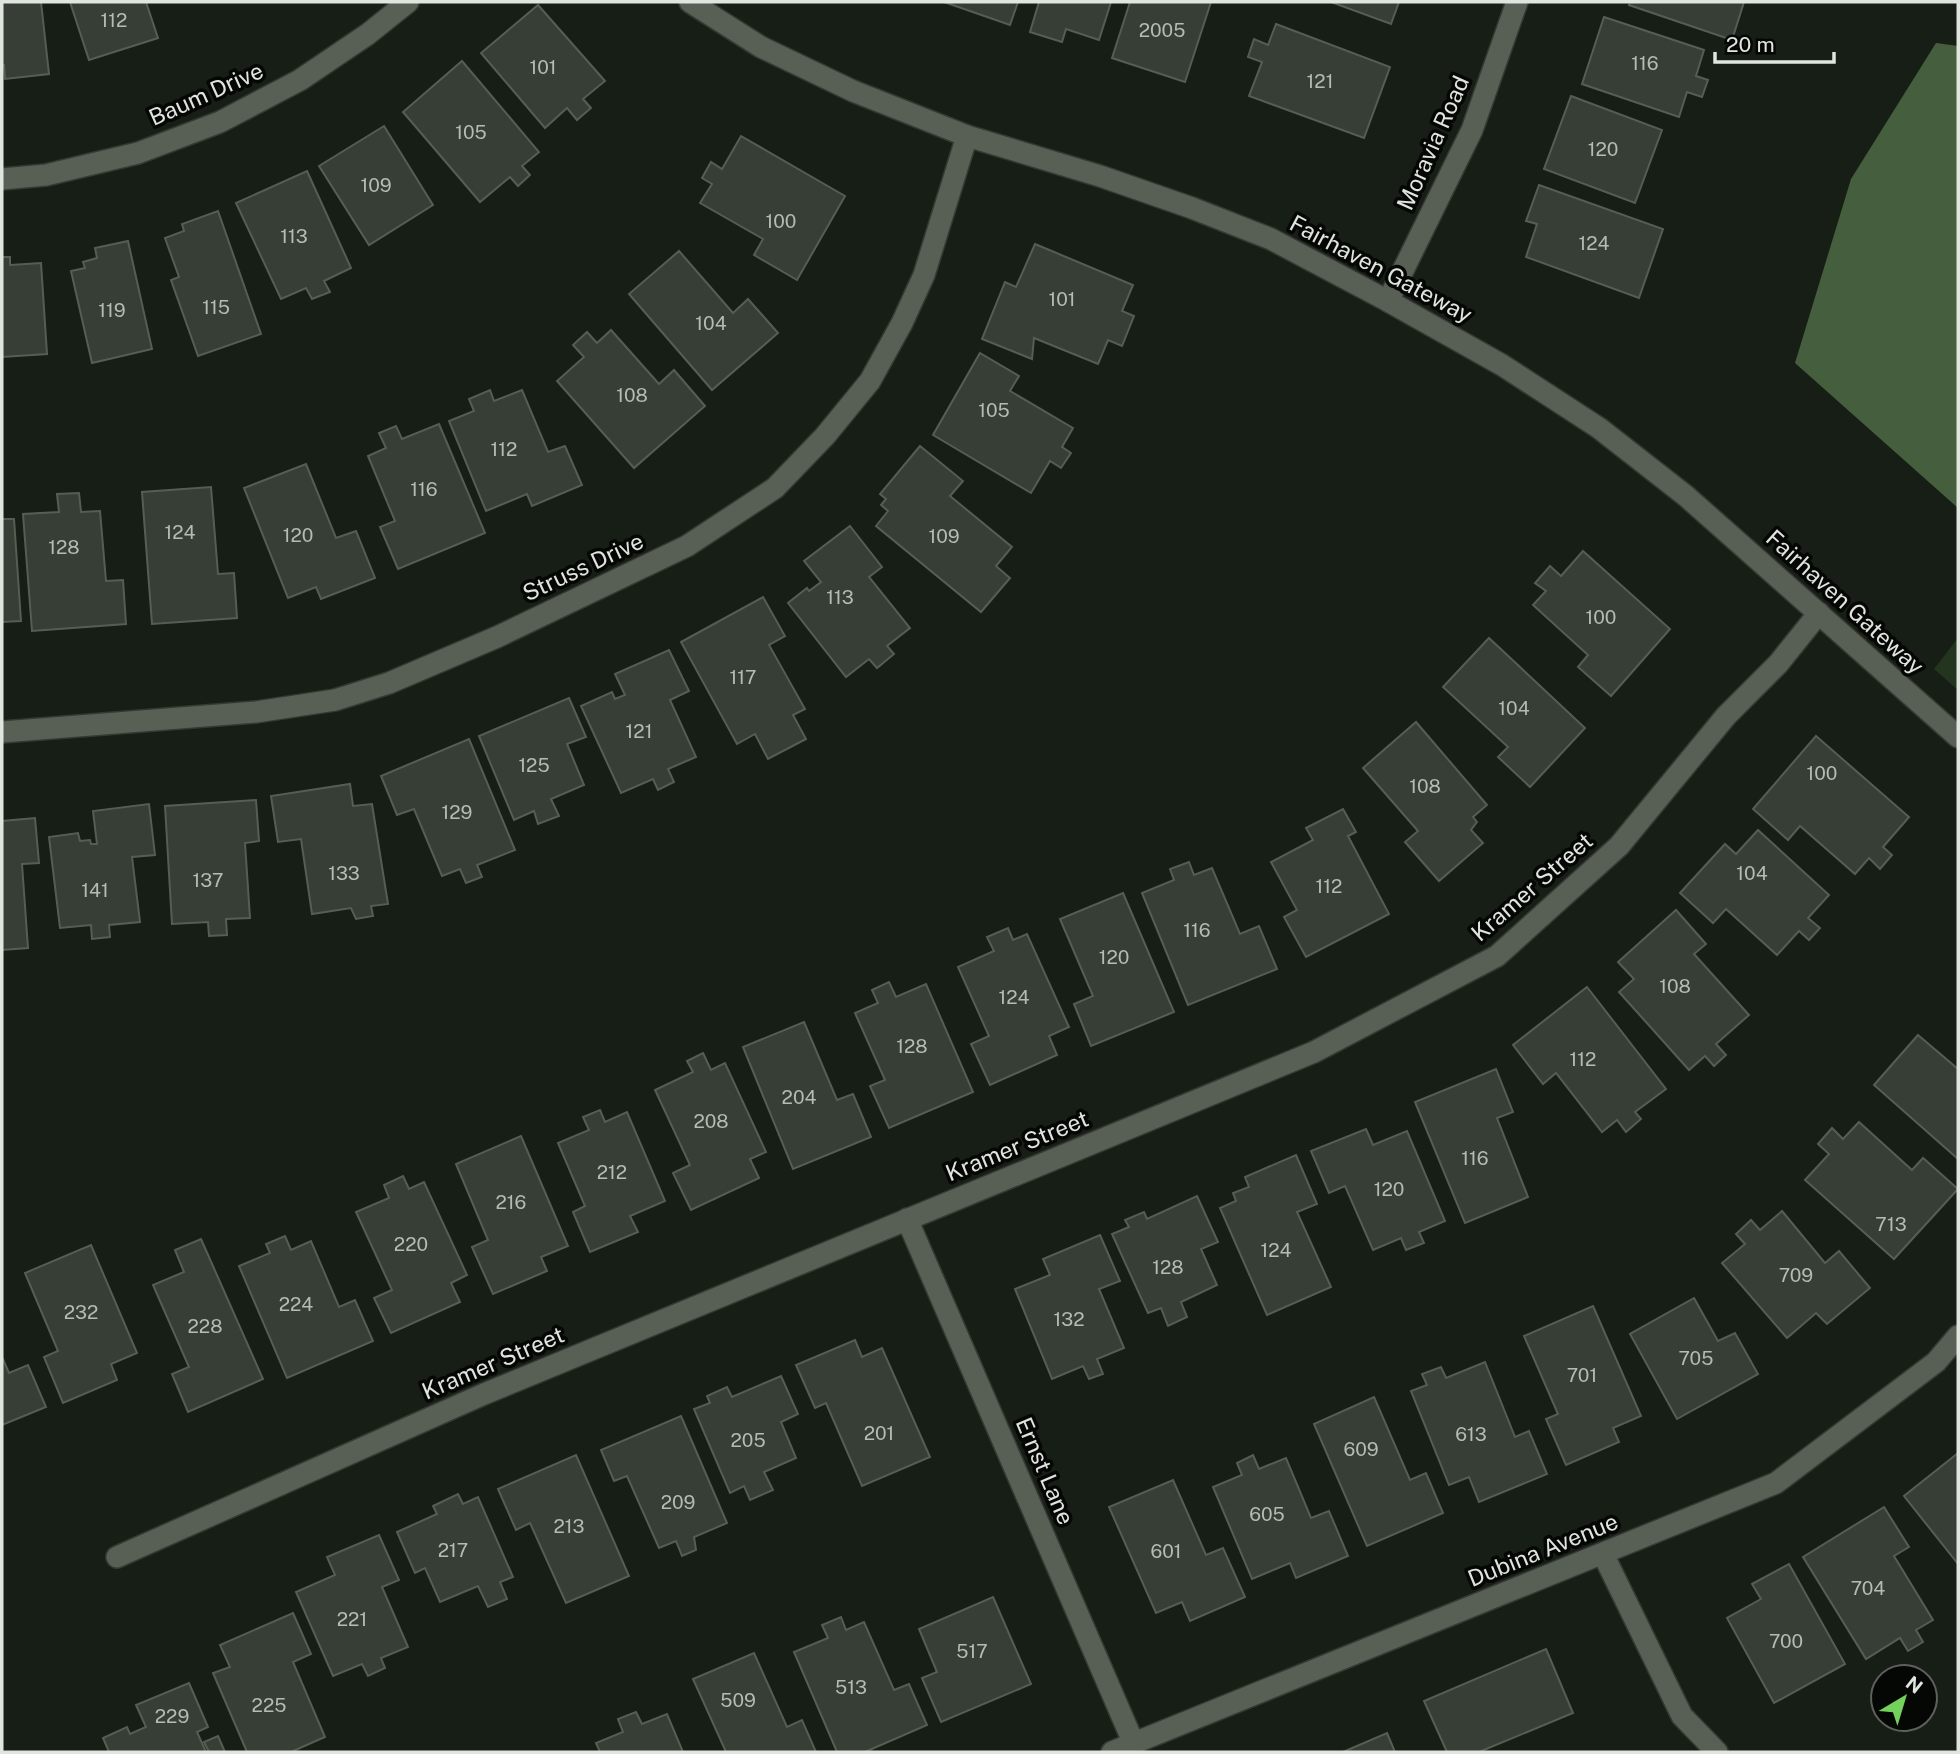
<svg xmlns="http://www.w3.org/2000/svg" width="1960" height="1754" font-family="'Public Sans',sans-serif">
<rect width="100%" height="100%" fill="#171e15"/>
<path fill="#23351f" d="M1958,638v52l-24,-21z"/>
<path fill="#455f3e" d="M1936,43l22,3v462l-163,-145 56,-184z"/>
<g fill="#363e35" stroke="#565e54" stroke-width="2">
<path d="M2,2h39l8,72 -44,5 -1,-14h-2z"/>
<path d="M70,2h76l12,36 -69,22z"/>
<path d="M944,2h74l-8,23z"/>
<path d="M1039,2h72l-12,38 -33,-11 -4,13 -32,-10z"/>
<path d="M1130,2h81l-26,80 -73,-24z"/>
<path d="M1331,2h68l-8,22z"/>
<path d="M1630,2h114l-12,38 -103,-35z"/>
<path d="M538,5l67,76 -22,18 8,9 -14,12 -10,-12 -22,20 -64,-75z"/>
<path d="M1604,17l100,33 -8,26 12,4 -6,17 -15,-5 -8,25 -97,-33z"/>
<path d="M1276,24l114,43 -26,71 -115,-42 13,-34 -14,-5 6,-18 14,6z"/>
<path d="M462,61l77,91 -17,14 8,9 -12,11 -8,-9 -30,25 -77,-90z"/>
<path d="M1571,96l91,34 -27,73 -91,-34z"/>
<path d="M384,126l49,79 -64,40 -50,-79z"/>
<path d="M741,136l104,60 -48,84 -43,-25 9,-16 -63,-36 12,-19 -10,-6 9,-16 11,7z"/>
<path d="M307,171l44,97 -27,13 6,11 -18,7 -6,-11 -25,11 -45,-96z"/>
<path d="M1539,185l124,44 -24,69 -113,-41 11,-33 -11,-3z"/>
<path d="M218,211l43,123 -63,22 -27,-76 8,-3 -14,-39 19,-7 -2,-7z"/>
<path d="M128,241l24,108 -60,14 -21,-92 14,-3 -2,-6 14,-4 -2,-10z"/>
<path d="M1035,244l98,41 -11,26 12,5 -12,30 -14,-6 -10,24 -64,-26 -2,21 -50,-20 23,-57 11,5z"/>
<path d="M679,251l54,62 15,-14 30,34 -66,57 -83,-96z"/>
<path d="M2,257h8v8l31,-2 6,91 -45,3z"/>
<path d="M611,330l48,54 15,-14 31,36 -71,62 -77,-87 27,-24 -11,-12 14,-13 10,11z"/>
<path d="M980,353l39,23 -9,15 63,37 -11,19 9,6 -10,15 -11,-7 -19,32 -98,-58z"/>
<path d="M490,390l4,11 28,-11 26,62 17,-6 17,39 -50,21 -5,-12 -41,17 -37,-90 25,-10 -5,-12z"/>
<path d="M439,424l46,109 -87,36 -18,-42 15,-6 -27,-65 18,-8 -7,-15 17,-7 6,13z"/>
<path d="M920,446l43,35 -13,15 62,51 -16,19 14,12 -29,34 -105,-86 12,-15 -7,-6 5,-6 -6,-5z"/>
<path d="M306,464l30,74 20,-7 19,47 -54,21 -5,-12 -28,11 -44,-110z"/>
<path d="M211,487l7,87 16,-1 3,45 -85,6 -10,-132z"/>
<path d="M79,493l2,19 19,-1 6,70 17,-1 3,44 -94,7 -9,-117 36,-2 -2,-18z"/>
<path d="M2,519h12l7,102 -19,1z"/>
<path d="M850,526l32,41 -13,10 41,51 -23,18 7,8 -17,14 -8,-9 -23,18 -58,-74 19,-15 2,3 12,-9 -17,-21z"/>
<path d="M1583,551l87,78 -59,67 -33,-29 10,-12 -55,-50 13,-14 -11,-8 15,-17 11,10z"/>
<path d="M763,597l22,39 -16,9 36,64 -12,6 13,24 -38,20 -13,-25 -18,10 -56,-102z"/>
<path d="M1489,638l96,90 -55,59 -32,-30 10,-10 -65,-60z"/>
<path d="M669,650l20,41 -19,9 26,57 -28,12 6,13 -16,8 -5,-11 -32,14 -40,-87 31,-14 3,7 10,-4 -10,-21z"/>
<path d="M569,698l17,39 -19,7 17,41 -33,14 8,17 -21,8 -4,-13 -20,9 -35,-84z"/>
<path d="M1416,722l71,83 -14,12 4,5 -6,8 12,13 -44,38 -34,-39 13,-11 -55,-63z"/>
<path d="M1816,736l93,81 -26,30 9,8 -12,14 -11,-11 -14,16 -55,-48 -12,14 -35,-31z"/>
<path d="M469,739l46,111 -38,15 5,12 -16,6 -6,-14 -18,7 -28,-67 -17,6 -16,-39z"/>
<path d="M350,784l3,22 19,-2 16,100 -17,2 2,10 -17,3 -5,-11 -39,6 -11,-75 -23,3 -7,-46z"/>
<path d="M256,800l3,41 -14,2 5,75 -24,1 1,16 -18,1 -1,-14 -36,2 -7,-118z"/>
<path d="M149,804l6,51 -23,2 8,65 -31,3 1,12 -18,2 -1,-14 -31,3 -11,-91 29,-4 2,8 10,-1 1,4h6l-4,-33z"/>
<path d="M1343,809l13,23 -8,4 41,78 -83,43 -22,-40 13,-7 -26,-48 42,-22 -7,-12z"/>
<path d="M35,818l4,45 -17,1 6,84 -26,2v-129z"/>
<path d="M1758,830l71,65 -21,23 12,10 -11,12 -10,-9 -22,24 -51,-46 -13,14 -33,-30 45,-49 11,10z"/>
<path d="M1189,862l5,13 18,-7 28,66 19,-8 18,43 -89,36 -46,-112 32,-13 -4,-11z"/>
<path d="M1123,893l51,119 -83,34 -17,-42 19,-8 -33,-77z"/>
<path d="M1676,910l30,34 -12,10 55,61 -33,29 10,11 -12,11 -9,-10 -16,14 -70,-78 15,-13 -16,-17z"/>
<path d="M1008,928l5,12 14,-6 42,93 -20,9 8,19 -67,30 -19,-41 18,-8 -31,-69 36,-16 -7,-14z"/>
<path d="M889,982l7,15 30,-13 47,108 -84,36 -19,-42 15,-6 -30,-67 23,-10 -6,-13z"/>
<path d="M1587,987l79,102 -31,23 6,7 -15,13 -9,-12 -15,12 -46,-59 -13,11 -30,-39z"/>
<path d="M804,1022l33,78 16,-6 18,43 -78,32 -50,-122z"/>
<path d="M1918,1035l40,34v90l-84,-74z"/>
<path d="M703,1053l8,17 14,-7 41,89 -16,7 9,19 -68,32 -18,-37 17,-8 -35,-75 38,-18 -6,-11z"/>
<path d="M1496,1069l17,43 -16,6 31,79 -63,26 -50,-121z"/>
<path d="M600,1110l5,12 22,-10 38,89 -35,15 8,16 -48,20 -17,-40 12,-6 -27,-63 31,-13 -6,-13z"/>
<path d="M1859,1122l53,48 11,-12 35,31 -64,70 -89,-79 24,-26 -11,-10 14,-16 11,11z"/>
<path d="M1366,1129l7,16 34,-14 38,90 -26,11 5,11 -18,7 -5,-12 -28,12 -28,-64 -16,7 -18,-42z"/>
<path d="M521,1136l47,110 -27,11 6,14 -54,23 -21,-47 16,-7 -32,-76z"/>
<path d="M1296,1155l21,49 -20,8 34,75 -64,28 -47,-107 16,-7 -3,-8 16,-6 -4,-10z"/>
<path d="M403,1176l6,13 15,-7 43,93 -16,8 9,19 -69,31 -17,-35 18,-8 -36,-78 33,-14 -5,-13z"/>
<path d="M1197,1196l21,46 -17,7 16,36 -36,17 6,15 -19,9 -7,-18 -13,5 -36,-79 17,-7 -4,-7 19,-8 3,7z"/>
<path d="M1782,1211l43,52 14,-12 31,37 -43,36 -11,-11 -29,25 -65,-75 23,-19 -9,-10 15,-14 9,10z"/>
<path d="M1100,1235l20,46 -21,8 25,59 -27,11 6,15 -14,5 -6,-13 -31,13 -37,-90 35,-14 -7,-16z"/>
<path d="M285,1236l6,14 20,-9 28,66 16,-7 18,41 -86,37 -48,-112 31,-13 -4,-9z"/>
<path d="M201,1239l62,140 -75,33 -16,-38 17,-7 -36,-82 31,-13 -9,-22z"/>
<path d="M91,1245l46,108 -26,11 6,16 -54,23 -19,-46 14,-6 -33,-78z"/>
<path d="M1694,1298l24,43 17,-8 23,41 -81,45 -47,-85z"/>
<path d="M1593,1306l48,110 -28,12 6,14 -53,23 -20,-46 12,-5 -34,-78z"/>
<path d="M855,1340l7,17 20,-9 48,109 -68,29 -36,-83 -11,5 -19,-43z"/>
<path d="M2,1357l7,16 19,-8 18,42 -44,18z"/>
<path d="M1485,1362l30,75 14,-6 18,43 -68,28 -10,-25 -20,8 -38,-94 16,-6 -5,-11 19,-7 5,11z"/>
<path d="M781,1376l17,38 -17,8 15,36 -32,14 9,18 -23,10 -6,-14 -14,7 -36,-84 16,-6 -3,-7 20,-9 5,10z"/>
<path d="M1374,1397l36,83 16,-7 17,40 -76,33 -53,-122z"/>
<path d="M681,1416l46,107 -33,14 2,13 -14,6 -6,-15 -17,7 -32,-72 -13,5 -13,-31z"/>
<path d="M1958,1453v111l-54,-68z"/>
<path d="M576,1455l53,121 -63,27 -36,-80 -14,7 -18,-41z"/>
<path d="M1253,1455l6,14 27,-11 25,60 18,-7 19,45 -52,22 -6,-15 -38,16 -39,-92 29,-12 -5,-12z"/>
<path d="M1173,1480l33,75 17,-7 22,49 -55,24 -8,-19 -26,11 -47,-106z"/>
<path d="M458,1494l5,10 15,-7 35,80 -13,5 7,17 -19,8 -10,-21 -38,16 -15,-34 -10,5 -18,-41 40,-18 -4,-8z"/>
<path d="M1884,1507l25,40 -15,9 39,64 -17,10 7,12 -15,9 -8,-13 -34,21 -63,-102z"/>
<path d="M379,1535l20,45 -17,7 26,60 -27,11 4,10 -17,8 -6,-12 -29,12 -37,-84 39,-17 -8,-18z"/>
<path d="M1789,1564l56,100 -71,39 -47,-85 34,-19 -9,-15z"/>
<path d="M993,1597l38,87 -90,38 -19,-44 15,-6 -18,-43z"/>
<path d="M293,1613l18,41 -18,8 32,75 -34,15h-44l-34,-79 17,-6 -10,-22z"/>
<path d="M841,1617l5,13 18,-8 30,68 15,-6 18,41 -62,27h-28l-43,-100 34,-14 -6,-13z"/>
<path d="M1546,1649l27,64 -94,39h-32l-23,-51z"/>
<path d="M754,1653l33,74 15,-7 14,32h-90l-33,-73z"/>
<path d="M189,1683l19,44 -11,5 9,20h-97l-6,-14 24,-11 3,7 16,-7 -10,-22z"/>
<path d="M636,1712l6,12 25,-10 16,38h-83l-4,-9 27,-11 -5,-13z"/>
<path d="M1387,1733l8,19h-52z"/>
<path d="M218,1736l7,16h-16l-5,-10z"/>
</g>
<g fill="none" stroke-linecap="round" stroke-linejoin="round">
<defs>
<g id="minor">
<path d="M690,2l71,45 92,44 114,45 133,40 92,32 79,31 117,62 114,64 97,63 87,68 272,241"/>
<path d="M2,179l44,-4 92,-22 82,-31 80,-42 68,-46 40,-32"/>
<path d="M1388,301l84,-171 45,-128"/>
<path d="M2,732l254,-20 79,-12 54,-17 108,-46 190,-91 88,-58 50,-52 45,-55 32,-58 22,-48 43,-139"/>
<path d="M907,1219l227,525"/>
<path d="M1603,1554l79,162 35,36"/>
<path d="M117,1557l367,-163 830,-342 183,-96 122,-110 107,-130 52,-52 41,-51"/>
<path d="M1112,1752l664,-269 160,-121 22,-26"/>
</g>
</defs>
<use href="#minor" stroke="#343933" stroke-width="24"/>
<use href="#minor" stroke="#586056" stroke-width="21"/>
</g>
<g text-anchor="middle" stroke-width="7" stroke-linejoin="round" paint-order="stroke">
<g font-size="19" fill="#b6bbb4">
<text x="114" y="27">112</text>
<text x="1162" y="37">2005</text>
<text x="1645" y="70">116</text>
<text x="543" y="74">101</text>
<text x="1320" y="88">121</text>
<text x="471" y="139">105</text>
<text x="1603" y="156">120</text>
<text x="376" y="192">109</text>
<text x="781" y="228">100</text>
<text x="294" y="243">113</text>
<text x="1594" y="250">124</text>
<text x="1062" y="306">101</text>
<text x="216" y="314">115</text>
<text x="112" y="317">119</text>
<text x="711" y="330">104</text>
<text x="632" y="402">108</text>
<text x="994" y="417">105</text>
<text x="504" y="456">112</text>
<text x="424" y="496">116</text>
<text x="180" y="539">124</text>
<text x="298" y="542">120</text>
<text x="944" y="543">109</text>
<text x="64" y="554">128</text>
<text x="840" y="604">113</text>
<text x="1601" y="624">100</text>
<text x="743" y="684">117</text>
<text x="1514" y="715">104</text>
<text x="639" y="738">121</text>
<text x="534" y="772">125</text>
<text x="1822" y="780">100</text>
<text x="1425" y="793">108</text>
<text x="457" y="819">129</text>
<text x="344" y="880">133</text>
<text x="1752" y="880">104</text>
<text x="208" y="887">137</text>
<text x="1329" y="893">112</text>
<text x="95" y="897">141</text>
<text x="1197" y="937">116</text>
<text x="1114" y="964">120</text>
<text x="1675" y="993">108</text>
<text x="1014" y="1004">124</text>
<text x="912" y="1053">128</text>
<text x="1583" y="1066">112</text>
<text x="799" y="1104">204</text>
<text x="711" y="1128">208</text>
<text x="1475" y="1165">116</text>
<text x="612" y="1179">212</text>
<text x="1389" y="1196">120</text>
<text x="511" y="1209">216</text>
<text x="1891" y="1231">713</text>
<text x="411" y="1251">220</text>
<text x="1276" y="1257">124</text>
<text x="1168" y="1274">128</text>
<text x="1796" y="1282">709</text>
<text x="296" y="1311">224</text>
<text x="81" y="1319">232</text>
<text x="1069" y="1326">132</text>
<text x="205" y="1333">228</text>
<text x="1696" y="1365">705</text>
<text x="1582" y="1382">701</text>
<text x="879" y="1440">201</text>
<text x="1471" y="1441">613</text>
<text x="748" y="1447">205</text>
<text x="1361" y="1456">609</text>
<text x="678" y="1509">209</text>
<text x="1267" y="1521">605</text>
<text x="569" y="1533">213</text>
<text x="453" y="1557">217</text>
<text x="1166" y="1558">601</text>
<text x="1868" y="1595">704</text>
<text x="352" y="1626">221</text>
<text x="1786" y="1648">700</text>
<text x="972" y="1658">517</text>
<text x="851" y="1694">513</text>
<text x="738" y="1707">509</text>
<text x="269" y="1712">225</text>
<text x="172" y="1723">229</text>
</g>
<g font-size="23" fill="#e0e5df" stroke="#050704">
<text transform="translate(206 94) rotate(-24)" y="8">Baum Drive</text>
<text transform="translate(1433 143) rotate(-66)" y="8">Moravia Road</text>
<text transform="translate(1381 269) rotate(28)" y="8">Fairhaven Gateway</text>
<text transform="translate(583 567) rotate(-25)" y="8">Struss Drive</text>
<text transform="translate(1845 602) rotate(42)" y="8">Fairhaven Gateway</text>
<text transform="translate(1532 887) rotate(-41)" y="8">Kramer Street</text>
<text transform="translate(1017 1146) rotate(-22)" y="8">Kramer Street</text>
<text transform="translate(493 1363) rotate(-23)" y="8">Kramer Street</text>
<text transform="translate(1045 1471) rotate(67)" y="8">Ernst Lane</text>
<text transform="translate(1543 1550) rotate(-22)" y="8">Dubina Avenue</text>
</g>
</g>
<rect width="1960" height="1754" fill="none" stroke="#e0e5df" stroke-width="7"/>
<g transform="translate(1904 1698) rotate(38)"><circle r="33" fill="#050704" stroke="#5d605c" stroke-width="2"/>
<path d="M0-5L12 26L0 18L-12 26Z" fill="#74d25c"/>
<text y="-10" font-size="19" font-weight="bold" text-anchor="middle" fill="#e0e5df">N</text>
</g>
<path d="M1715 52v10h119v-10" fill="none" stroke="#e0e5df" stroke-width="3.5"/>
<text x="1726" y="52" font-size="21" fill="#e0e5df" stroke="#050704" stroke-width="5" paint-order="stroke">20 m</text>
</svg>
